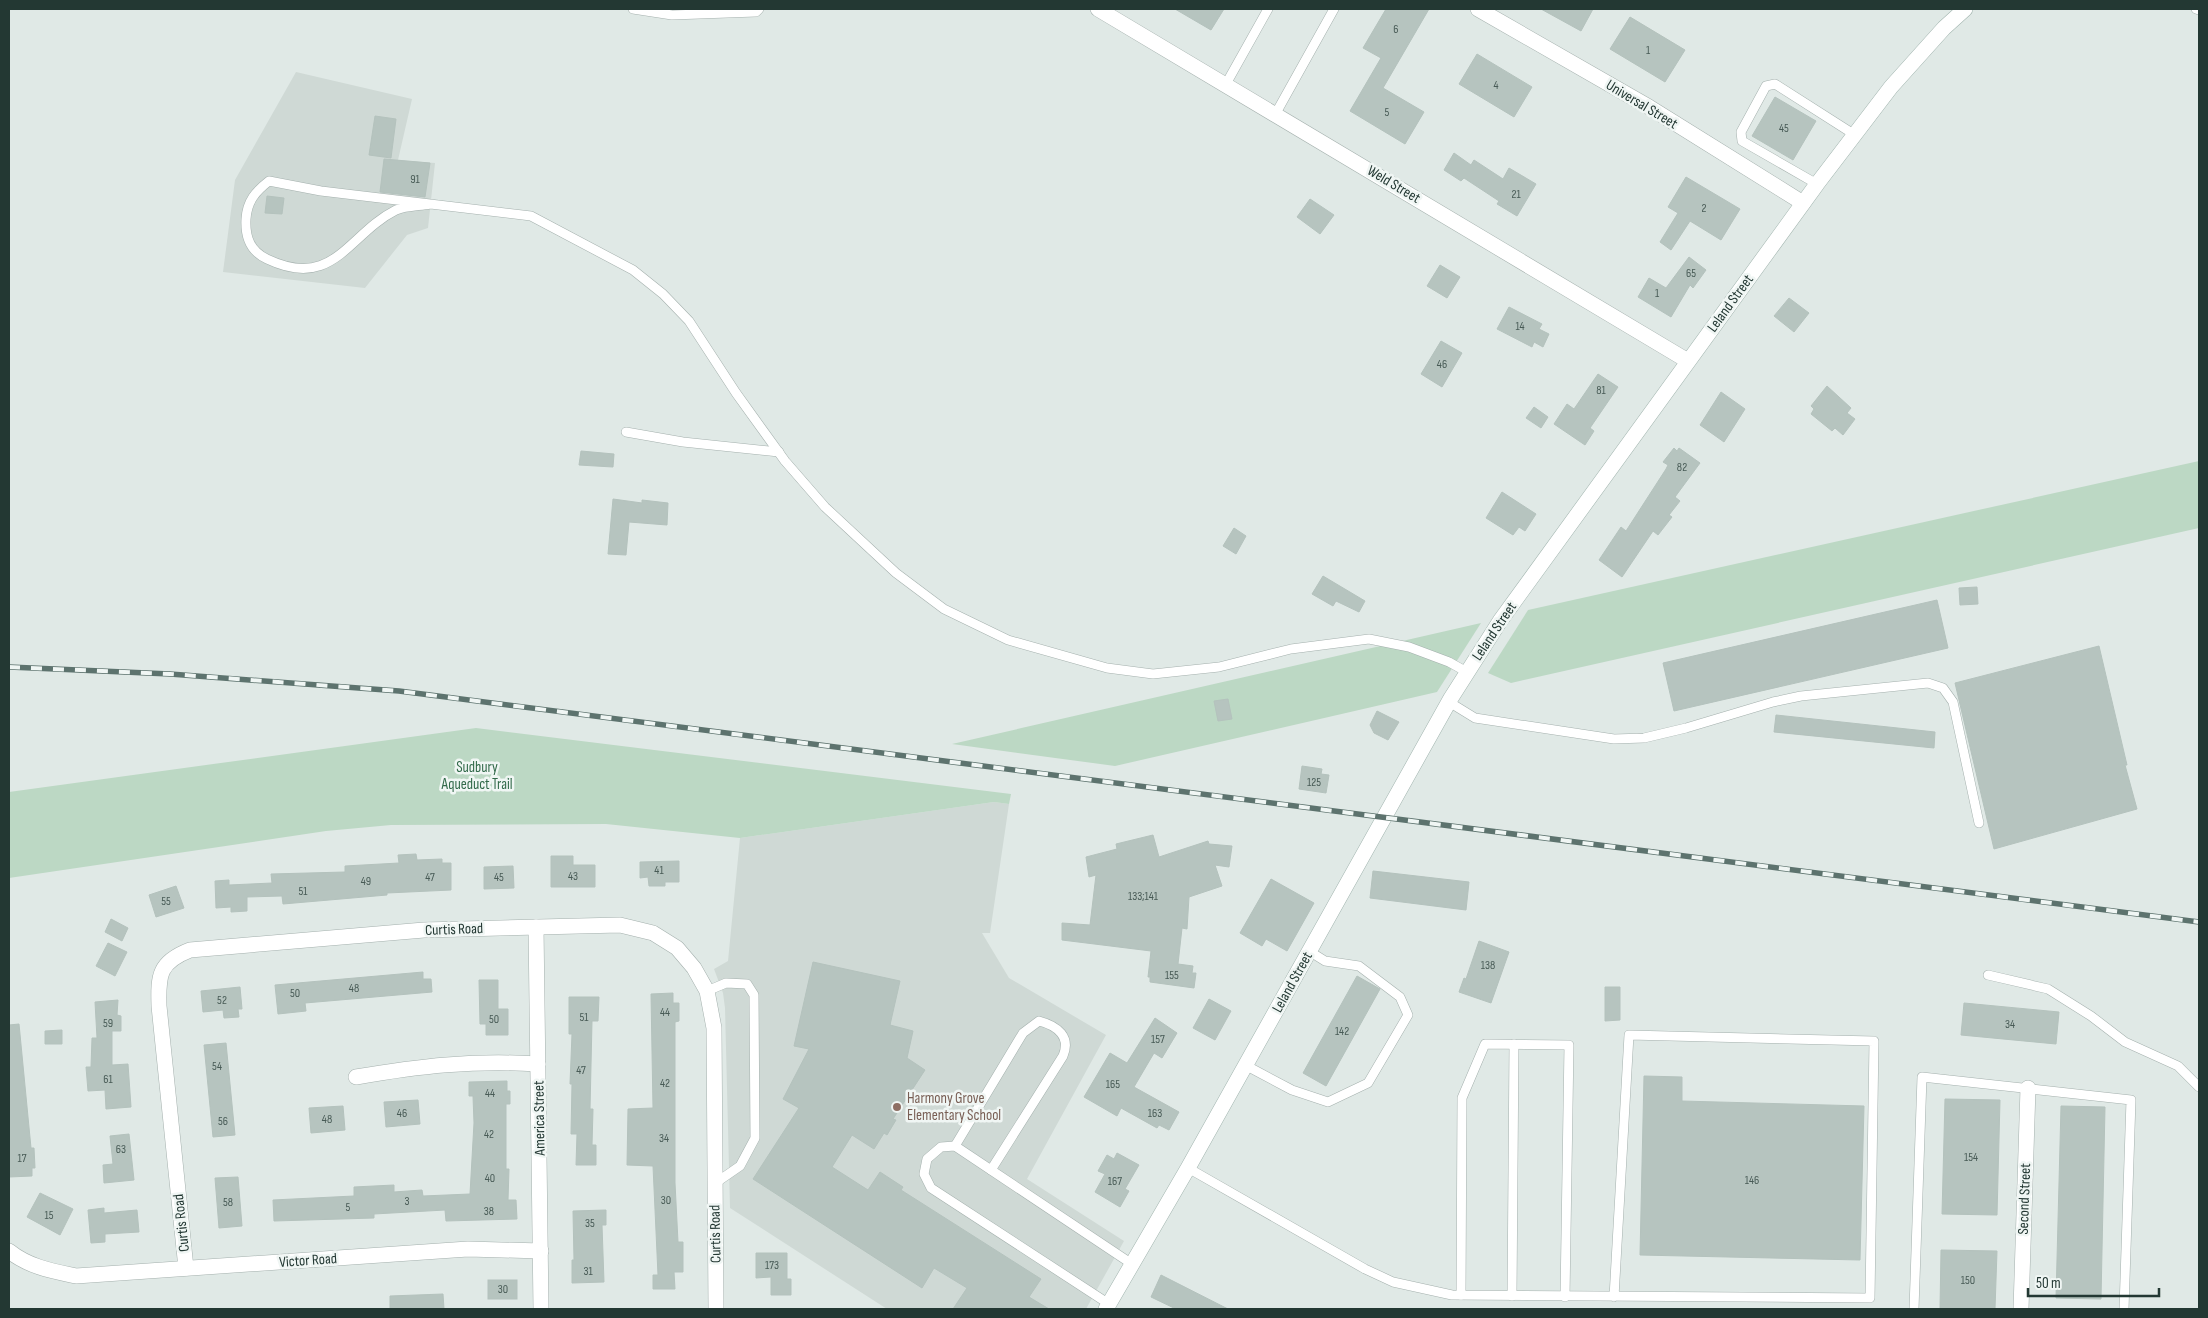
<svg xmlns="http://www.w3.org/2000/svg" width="2208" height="1318" font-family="'Sofia Sans Condensed',sans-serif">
<rect width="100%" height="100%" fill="#e0e9e6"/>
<g fill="#cfd9d5">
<path d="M296,72l116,27 -14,61 37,3 -7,65 -21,7 -42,53 -142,-16 12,-92z"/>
<path d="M994,802l15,2 -19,129h-8l27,45 97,57 -79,144 97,62 -38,68h-199l-157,-101 -5,-200 -2,-15 -9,-24 14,-8 12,-123z"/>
</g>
<g fill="#bcd8c4">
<path d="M2199,461v67l-688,155 -23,-10 40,-63z"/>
<path d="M1481,623l-44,69 -322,74 -163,-22z"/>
<path d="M476,728l535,66 -2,10 -15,-2 -254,36 -134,-14 -215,1 -65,6 -317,47v-86z"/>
</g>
<g fill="#b6c4bf" stroke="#b4c2bd">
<path d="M1175,9h49l-13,21z"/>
<path d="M1386,9h43l-46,79 41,24 -19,32 -55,-33 31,-53 -18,-10z"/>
<path d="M1541,9h52l-12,22z"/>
<path d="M1630,17l55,33 -20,32 -55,-33z"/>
<path d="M1477,54l55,33 -18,30 -55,-33z"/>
<path d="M1775,97l41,24 -23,39 -41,-24z"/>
<path d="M375,116l21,3 -5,39 -22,-3z"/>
<path d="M1454,153l17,12 3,-5 29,19 6,-11 27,16 -19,32 -20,-12 2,-3 -35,-23 -3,3 -17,-11z"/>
<path d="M384,159l46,4 -5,34 -45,-5z"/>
<path d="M1686,177l54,32 -19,31 -31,-19 -19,29 -11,-8 18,-29 -10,-6z"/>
<path d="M267,196l17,2 -2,16 -17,-1z"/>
<path d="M1310,199l24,16 -14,19 -23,-17z"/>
<path d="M1689,257l17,13 -13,18 -3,-3 -19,32 -33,-20 11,-19 17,10z"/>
<path d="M1440,265l20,12 -13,21 -20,-12z"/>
<path d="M1789,298l20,15 -15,19 -20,-16z"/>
<path d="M1509,307l33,17 -3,5 10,5 -6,13 -9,-5 -2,5 -35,-18z"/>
<path d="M1441,341l21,12 -20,34 -21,-13z"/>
<path d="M1598,374l20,13 -28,41 4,3 -9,14 -31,-21 13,-20 7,5z"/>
<path d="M1827,386l24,22 -4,5 8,6 -12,16 -8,-7 -3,3 -21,-17 3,-5 -3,-3z"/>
<path d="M1721,392l24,17 -21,33 -24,-17z"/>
<path d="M1534,407l14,10 -7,11 -15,-10z"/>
<path d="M1674,448l3,3 2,-3 21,15 -25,34 5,4 -11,14 3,2 -14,18 -5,-4 -31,46 -23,-17 22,-33 5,4 40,-62 2,-4 -5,-3z"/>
<path d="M581,451l33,3 -1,13 -34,-2z"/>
<path d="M1502,492l34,22 -11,17 -6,-4 -6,8 -27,-17z"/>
<path d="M613,499l29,4v-3l26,3 -1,22 -38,-3 -3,33 -18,-1z"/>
<path d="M1234,528l12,8 -10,18 -13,-8z"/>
<path d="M1323,576l42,25 -6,11 -23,-11 -3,5 -21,-12z"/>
<path d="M1977,587l1,17 -18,1 -1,-17z"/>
<path d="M1937,600l11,48 -274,63 -11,-48z"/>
<path d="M2099,646l28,119h-2l12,44 -143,40 -39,-166z"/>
<path d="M1228,699l4,20 -14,2 -4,-20z"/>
<path d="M1377,711l22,11 -11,18 -14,-7 -4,-8z"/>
<path d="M1776,715l159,17 -1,16 -160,-16z"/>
<path d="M1302,766l20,3 -1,5 8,1 -3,18 -27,-4z"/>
<path d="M1153,835l6,22 49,-16 1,3 23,2 -3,21 -14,-2 7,21 -33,11 -2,32 -5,-1 -4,36 15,2 -1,7h4l-2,15 -44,-6v-5h-2l3,-26 -89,-11v-17l28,2 6,-50 -7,2 -3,-20 31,-8 -1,-5z"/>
<path d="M416,854l1,6 25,-1v4h9v27l-64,3v2l-104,9 -1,-8 -35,1v14l-16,1v-5l-15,1 -1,-27 14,-1v5l43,-2 -1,-9 74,-2v-6l54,-3 -1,-8z"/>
<path d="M551,856h22v9h22v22h-44z"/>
<path d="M679,861v21h-14v4h-16l-1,-9 -8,1v-16z"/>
<path d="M513,866l1,22 -30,1v-22z"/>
<path d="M1373,871l96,11 -3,28 -96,-12z"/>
<path d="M1271,879l43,24 -27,48 -21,-12 -4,7 -22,-13z"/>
<path d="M176,886l8,22 -28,9 -7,-22z"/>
<path d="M111,919l17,9 -6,13 -17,-9z"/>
<path d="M1479,941l30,11 -18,51 -32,-11 5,-14 2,1z"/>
<path d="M108,943l19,9 -12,24 -19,-10z"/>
<path d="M813,962l87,19 -10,44 23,6 -6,27 18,12 -32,49 3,1 -9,15 -3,-2 -10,16 -22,-14 -20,32 36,23 12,-18 23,15 -2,3 140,89 -12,18 20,12h-96l14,-21 -33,-20 -12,20 -169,-109 46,-71 -16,-9 26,-50 -15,-3z"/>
<path d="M423,972v7h8l1,13 -127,11 1,8 -28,3 -3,-29z"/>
<path d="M1357,976l23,13 -54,97 -23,-13z"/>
<path d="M479,980h19v29h10v26h-22v-11h-6z"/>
<path d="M240,987l2,22h-4l1,8 -15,1 -1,-8 -20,2 -2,-21z"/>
<path d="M1605,987h15v33l-15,1z"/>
<path d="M673,993v10h6v18l-4,1v161l3,59h5v30h-9l1,17h-22v-14h5l-5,-109 -26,-1 1,-56 25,-1 -2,-114z"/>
<path d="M569,997h30l-1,24h-6l-2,88h3l-1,36h4v20h-20l1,-31h-6l1,-50h-2l2,-50h-3z"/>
<path d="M1209,999l22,12 -16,29 -22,-12z"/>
<path d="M118,1000l-1,15 4,1v15h-9v34l16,-1 3,43 -25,2 -1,-19 -17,1 -2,-24h5l1,-29h5l-2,-36z"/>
<path d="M1964,1003l95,9 -3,32 -95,-9z"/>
<path d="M1155,1018l22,15 -15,25 -8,-5 -20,34 45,25 -10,18 -10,-5 -2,3 -36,-20 -4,8 -33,-19 26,-44 17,10z"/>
<path d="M19,1024l12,124h3l1,20h-3v8l-23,1v-152z"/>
<path d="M62,1030v14h-17v-13z"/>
<path d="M226,1043l9,92 -22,2 -9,-92z"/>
<path d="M1644,1076l38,1v24l182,5 -4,154 -220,-5z"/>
<path d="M507,1081v10h3v13h-4v65h3l-1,31h8l1,19 -71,2 -1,-11 -71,4v4l-100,3 -1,-21 81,-4v-9l40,-2v7l28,-2 1,6 47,-2 4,-71 -1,-27h-4v-14z"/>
<path d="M1945,1099l55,1 -3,115 -55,-1z"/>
<path d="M418,1100l2,24 -34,3 -2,-25z"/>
<path d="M343,1106l2,24 -34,3 -2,-25z"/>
<path d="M2061,1106l44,1 -4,192 -45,-1z"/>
<path d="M129,1134l5,46 -30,3 -1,-18 10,-1 -3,-28z"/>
<path d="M1117,1153l22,12 -14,24 4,2 -9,16 -25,-15 10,-18 -7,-3 9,-16 7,4z"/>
<path d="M238,1177l4,49 -23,2 -4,-50z"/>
<path d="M40,1193l33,16 -13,26 -33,-18z"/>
<path d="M104,1208v5l33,-3 2,22 -34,2v8l-14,1 -3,-33z"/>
<path d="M606,1210v15h-4l2,57 -32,1v-23h2l-1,-49z"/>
<path d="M1941,1250l56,1 -2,58h-55z"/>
<path d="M756,1253h31v26h4v16h-20v-18l-15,1z"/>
<path d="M1161,1275l67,34h-52l-25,-12z"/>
<rect x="488" y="1280" width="29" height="19"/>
<path d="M443,1294l1,15h-54v-13z"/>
</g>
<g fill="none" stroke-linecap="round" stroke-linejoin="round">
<defs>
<g id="lane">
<path d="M633,9l39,6 84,-3 3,-3"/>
<path d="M2196,9l3,1"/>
<path d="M1226,84l42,-75"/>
<path d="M1276,113l58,-104"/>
<path d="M1817,184l-75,-43 -1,-9 25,-46 9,-2 80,51"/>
<path d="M430,204c-10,2 -24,2 -34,6 -48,24 -62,81 -129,49 -17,-8 -22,-22 -21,-40 1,-18 10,-28 23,-38l52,10 210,25 102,54 30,24 26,27 47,72 49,68 40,46 71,66 48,36 64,31 99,28 46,6 66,-7 72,-18 78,-10 40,8 40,15 18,10"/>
<path d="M626,432l57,10 96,10"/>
<path d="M1449,702l26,16 139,21 30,-1 42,-10 87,-26 28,-6 127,-13 15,5 10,14 26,121"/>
<path d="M1988,975l60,14 43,27 34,26 53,24 21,21"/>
<path d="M707,991l19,-8 21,1 7,11 1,143 -15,28 -26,18"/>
<path d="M1245,1065l47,25 36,12 40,-19 40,-68 -8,-18 -41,-31 -34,-5 -16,-10"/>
<path d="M955,1146l68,-113 16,-12c19,5 32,16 24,35l-72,114"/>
<path d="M1188,1168l177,101 28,13 59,13 418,3 4,-257 -245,-6 -15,262"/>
<path d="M1461,1295l1,-197 23,-54 84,1 -4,252"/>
<path d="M1512,1296l2,-252"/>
<path d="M1109,1304l-178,-116 -7,-14 3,-15 14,-12 14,-1 177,118"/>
<path d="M1914,1309l8,-232 209,23 -7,209"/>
</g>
<g id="street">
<path d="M1098,9l590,352"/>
<path d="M1478,9l171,98 154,96"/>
<path d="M536,927l5,382"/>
<path d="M356,1077c64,-11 117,-17 182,-13"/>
<path d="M9,1251c20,16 43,20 67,25l392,-27 73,2"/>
<path d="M186,1268l-27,-262c-1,-31 0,-44 31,-56l234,-20 196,-5 33,8 24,15 17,20 13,23 7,37 2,281"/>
<path d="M2021,1309l7,-221"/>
</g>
<path id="secondary" d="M1106,1309l82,-141 263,-470 49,-77 317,-437 74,-97 53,-59 21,-19"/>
</defs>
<use href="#lane" stroke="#a4b0ad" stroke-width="10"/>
<use href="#street" stroke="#a4b0ad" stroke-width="16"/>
<use href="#secondary" stroke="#a1b4ae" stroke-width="16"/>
<use href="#lane" stroke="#fff" stroke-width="9"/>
<use href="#street" stroke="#fff" stroke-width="15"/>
<use href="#secondary" stroke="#fff" stroke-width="15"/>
<defs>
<path id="rail" d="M9,667l161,7 229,17 1800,231"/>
</defs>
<use href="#rail" stroke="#5d736e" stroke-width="5.5"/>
<use href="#rail" stroke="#f0f6f4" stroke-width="4" stroke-dasharray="11" stroke-linecap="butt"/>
</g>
<circle fill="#8d6e63" stroke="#f0f6f4" stroke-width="2" cx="897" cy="1107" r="5"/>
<g text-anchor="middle" stroke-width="5" stroke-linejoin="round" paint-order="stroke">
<g font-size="12" fill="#485b56">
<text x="1396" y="33">6</text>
<text x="1648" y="54">1</text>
<text x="1496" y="89">4</text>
<text x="1387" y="116">5</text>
<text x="1784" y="132">45</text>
<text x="415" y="183">91</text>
<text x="1516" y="198">21</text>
<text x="1704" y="212">2</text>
<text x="1691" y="277">65</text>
<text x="1657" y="297">1</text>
<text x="1520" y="330">14</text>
<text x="1442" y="368">46</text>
<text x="1601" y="394">81</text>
<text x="1682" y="471">82</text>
<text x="1314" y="786">125</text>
<text x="659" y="874">41</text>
<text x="573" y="880">43</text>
<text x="430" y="881">47</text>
<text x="499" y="881">45</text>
<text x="366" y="885">49</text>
<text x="303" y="895">51</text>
<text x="1143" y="900">133;141</text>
<text x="166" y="905">55</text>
<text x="1488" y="969">138</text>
<text x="1172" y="979">155</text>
<text x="354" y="992">48</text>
<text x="295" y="997">50</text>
<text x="222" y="1004">52</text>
<text x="665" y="1016">44</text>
<text x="584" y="1021">51</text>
<text x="494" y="1023">50</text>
<text x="108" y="1027">59</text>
<text x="2010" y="1028">34</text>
<text x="1342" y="1035">142</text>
<text x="1158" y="1043">157</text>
<text x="217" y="1070">54</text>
<text x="581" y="1074">47</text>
<text x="108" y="1083">61</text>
<text x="665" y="1087">42</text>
<text x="1113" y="1088">165</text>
<text x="490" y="1097">44</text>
<text x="402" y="1117">46</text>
<text x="1155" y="1117">163</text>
<text x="327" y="1123">48</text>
<text x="223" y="1125">56</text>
<text x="489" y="1138">42</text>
<text x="664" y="1142">34</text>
<text x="121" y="1153">63</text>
<text x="1971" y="1161">154</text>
<text x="22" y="1162">17</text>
<text x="490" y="1182">40</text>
<text x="1752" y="1184">146</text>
<text x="1115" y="1185">167</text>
<text x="666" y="1204">30</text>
<text x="407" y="1205">3</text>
<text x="228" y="1206">58</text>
<text x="348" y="1211">5</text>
<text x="489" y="1215">38</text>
<text x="49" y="1219">15</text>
<text x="590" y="1227">35</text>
<text x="772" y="1269">173</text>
<text x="588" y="1275">31</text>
<text x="1968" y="1284">150</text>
<text x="503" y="1293">30</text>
</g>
<g font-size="15" fill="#233833" stroke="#f0f6f4">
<text transform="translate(1642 104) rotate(31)" y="5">Universal Street</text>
<text transform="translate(1394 184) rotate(31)" y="5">Weld Street</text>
<text transform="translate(1730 303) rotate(-54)" y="5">Leland Street</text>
<text transform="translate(1494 631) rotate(-56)" y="5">Leland Street</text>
<text transform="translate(454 929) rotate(-2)" y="5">Curtis Road</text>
<text transform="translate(1292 982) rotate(-61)" y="5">Leland Street</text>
<text transform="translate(539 1118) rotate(-91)" y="5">America Street</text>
<text transform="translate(2024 1199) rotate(-88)" y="5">Second Street</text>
<text transform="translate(181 1223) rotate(-96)" y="5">Curtis Road</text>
<text transform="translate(715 1234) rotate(-91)" y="5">Curtis Road</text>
<text transform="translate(308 1260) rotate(-4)" y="5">Victor Road</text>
</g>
<g font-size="15" fill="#326a4a" stroke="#f0f6f4">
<text x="477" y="772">Sudbury<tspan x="477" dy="17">Aqueduct Trail</tspan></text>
</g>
<g font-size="15" fill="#785e54" stroke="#f0f6f4" text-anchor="start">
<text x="907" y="1103">Harmony Grove<tspan x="907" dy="17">Elementary School</tspan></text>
</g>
</g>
<rect width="2208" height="1318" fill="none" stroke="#233833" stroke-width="20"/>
<path d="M2028 1288v8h131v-8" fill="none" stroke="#233833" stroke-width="2.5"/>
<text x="2036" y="1288" font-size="15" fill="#233833" stroke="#f0f6f4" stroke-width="4" paint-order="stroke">50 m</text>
</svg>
